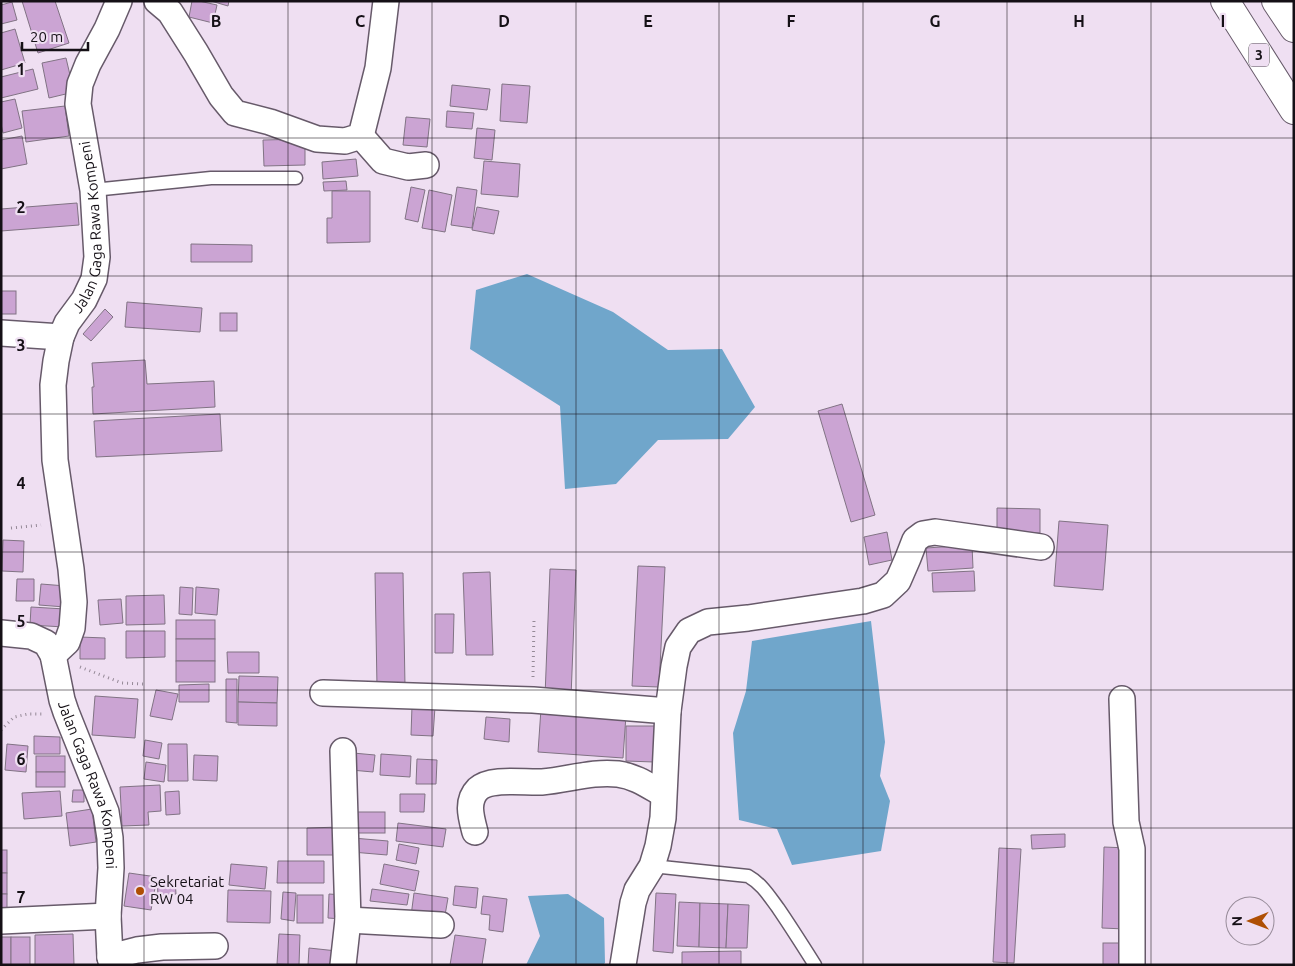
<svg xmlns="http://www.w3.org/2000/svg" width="1295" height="966" font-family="Ubuntu,sans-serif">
<rect width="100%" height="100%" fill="#efdff2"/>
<g fill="#70a6cb">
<path d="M527,274l86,38 55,38 54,-1 33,58 -27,32 -70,1 -42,44 -51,5 -5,-83 -90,-57 6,-59z"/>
<path d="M871,621l14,121 -5,34 10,25 -9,50 -89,14 -15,-36 -38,-9 -6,-87 13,-42 6,-50z"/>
<path d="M568,894l36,24 1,45 -2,2h-77l14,-29 -12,-40z"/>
</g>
<g fill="#cba4d3" stroke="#817384">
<path d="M22,1h33l14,42 -31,10z"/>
<path d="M192,1h7l18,4 -4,18 -24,-6z"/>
<path d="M211,1h18l-1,5z"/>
<path d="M12,2l5,18 -16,4v-19z"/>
<path d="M15,29l10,34 -24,7v-37z"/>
<path d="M66,58l8,34 -25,6 -7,-35z"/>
<path d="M33,69l5,20 -37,9v-21z"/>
<path d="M502,84l28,2 -3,37 -27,-2z"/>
<path d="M452,85l38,4 -3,21 -37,-4z"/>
<path d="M15,99l7,29 -19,5 -2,-9v-22z"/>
<path d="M65,106l4,30 -43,6 -4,-31z"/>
<path d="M447,111l27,2 -2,16 -26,-2z"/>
<path d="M406,117l24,2 -3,28 -24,-2z"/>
<path d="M477,128l18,2 -3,30 -18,-2z"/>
<path d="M22,136l5,28 -26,5v-29z"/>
<path d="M305,139v26l-41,1 -1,-26z"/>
<path d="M356,159l2,17 -35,3 -1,-17z"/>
<path d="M484,161l36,3 -2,33 -37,-3z"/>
<path d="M346,181l1,9 -23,1 -1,-9z"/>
<path d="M411,187l14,3 -7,32 -13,-3z"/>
<path d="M457,187l20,3 -5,38 -21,-3z"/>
<path d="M429,190l23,5 -7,37 -23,-4z"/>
<path d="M332,191h38v51l-43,1v-25h5z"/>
<path d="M77,203l2,22 -78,6v-22z"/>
<path d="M477,207l22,4 -5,23 -22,-4z"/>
<path d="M191,244l61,1v17h-61z"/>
<rect x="1" y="291" width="15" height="23"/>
<path d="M127,302l75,6 -2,24 -75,-5z"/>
<path d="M105,309l8,8 -22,24 -8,-7z"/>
<rect x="220" y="313" width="17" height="18"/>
<path d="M145,360l2,24 67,-3 1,26 -122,7 -1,-27h2l-2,-24z"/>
<path d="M842,404l33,111 -24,7 -33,-111z"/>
<path d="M220,414l2,37 -126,6 -2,-36z"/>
<path d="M997,508l43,1v24l-43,-1z"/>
<path d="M1059,521l49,4 -5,65 -49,-4z"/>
<path d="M887,532l5,28 -23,5 -5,-28z"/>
<path d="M3,540l21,1 -1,31 -21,-1z"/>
<path d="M972,545l1,23 -45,3 -2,-23z"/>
<path d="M638,566l27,1 -6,120 -27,-1z"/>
<path d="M550,569l26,1 -5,127 -26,-1z"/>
<path d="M974,571l1,20 -42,1 -1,-19z"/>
<path d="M490,572l3,83h-27l-3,-82z"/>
<path d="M375,573h28l2,113 -28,1z"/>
<path d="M17,579h17v22h-18z"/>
<path d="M41,584l25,2 -1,21 -26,-2z"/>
<path d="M180,587l13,1 -1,27 -13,-1z"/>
<path d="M196,587l23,2 -2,26 -22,-2z"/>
<path d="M164,595l1,29 -39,1v-29z"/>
<path d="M121,599l2,24 -23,2 -2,-25z"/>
<path d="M31,607l34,2 -1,18 -34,-2z"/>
<path d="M435,614h19l-1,39h-18z"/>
<rect x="176" y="620" width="39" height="19"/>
<path d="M126,631h39v26l-39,1z"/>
<path d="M80,637l25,1v21h-25z"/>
<rect x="176" y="639" width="39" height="22"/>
<path d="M227,652h32v21h-31z"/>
<rect x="176" y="661" width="39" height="21"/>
<path d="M239,676l39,1 -1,26 -39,-1z"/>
<path d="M226,679h11v44l-11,-1z"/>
<path d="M209,684v18h-30v-17z"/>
<path d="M156,690l22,4 -6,26 -22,-4z"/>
<path d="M95,696l43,3 -3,39 -43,-3z"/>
<path d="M238,702l39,1v23l-39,-1z"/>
<path d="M412,706l23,1 -2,29 -22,-1z"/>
<path d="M541,709l85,6 -3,43 -85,-6z"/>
<path d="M486,717l24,2 -1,23 -25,-3z"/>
<path d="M626,726h29l-1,36 -28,-1z"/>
<path d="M34,736l26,1v17h-26z"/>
<path d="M145,740l17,3 -3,16 -16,-3z"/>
<path d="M7,744l21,2 -2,26 -21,-2z"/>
<path d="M168,744h19l1,37h-20z"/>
<path d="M353,753l22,2 -2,17 -22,-2z"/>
<path d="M381,754l30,2 -1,21 -30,-2z"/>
<path d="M194,755l24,1 -1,25 -24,-1z"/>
<rect x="36" y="756" width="29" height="16"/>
<path d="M417,759l20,1 -1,24h-20z"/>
<path d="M146,762l20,3 -2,17 -20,-3z"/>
<rect x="36" y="772" width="29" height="15"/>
<path d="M160,785l1,26 -13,1 1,13 -27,1 -2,-39z"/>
<path d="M73,790h11v12h-12z"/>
<path d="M60,791l2,25 -38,3 -2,-26z"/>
<path d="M179,791l1,23 -14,1 -1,-23z"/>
<path d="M400,794h25l-1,18h-24z"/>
<path d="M92,809l4,33 -26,4 -4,-33z"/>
<rect x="350" y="812" width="35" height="21"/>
<path d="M398,823l48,6 -3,18 -47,-6z"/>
<path d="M341,827v28h-34v-27z"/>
<path d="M1065,834v13l-33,2 -1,-14z"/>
<path d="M353,838l35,3 -1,14 -35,-3z"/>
<path d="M399,844l20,4 -3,16 -20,-4z"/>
<path d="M1104,847l24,1 -3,81 -23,-1z"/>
<path d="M999,848l22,1 -7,114 -21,-1z"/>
<rect x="1" y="850" width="6" height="23"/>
<path d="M278,861h46v22h-47z"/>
<path d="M231,864l36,3 -2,22 -36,-4z"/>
<path d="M384,864l35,7 -4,20 -35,-7z"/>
<rect x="1" y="873" width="6" height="21"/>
<path d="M129,873l28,4 -6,33 -27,-4z"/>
<path d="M157,879h18l1,15 -18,1z"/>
<path d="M455,886l23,2 -2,20 -23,-3z"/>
<path d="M372,889l37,5 -2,11 -37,-4z"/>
<path d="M228,890l43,1 -1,32 -43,-1z"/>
<path d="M283,892l13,1 -2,28 -13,-2z"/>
<path d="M414,893l34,5 -4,23 -33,-5z"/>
<path d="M656,893l20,1 -3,59 -20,-2z"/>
<rect x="1" y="894" width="6" height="21"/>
<path d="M329,894l15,1 -2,24 -14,-1z"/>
<rect x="297" y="895" width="26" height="28"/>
<path d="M483,896l24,3 -4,33 -14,-2 1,-15 -9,-1z"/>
<path d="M679,902l21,1 -1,44 -22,-1z"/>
<path d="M700,903l28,1 -2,44 -27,-1z"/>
<path d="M728,904l21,1 -2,43h-21z"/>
<path d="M73,934l1,31h-39v-30z"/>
<path d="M279,934l21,1 -1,30 -22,-1z"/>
<path d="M455,935l31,4 -4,26h-32z"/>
<rect x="1" y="937" width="10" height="28"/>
<rect x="11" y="937" width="19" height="28"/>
<rect x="1103" y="943" width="22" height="22"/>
<path d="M309,948l28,3 -1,14h-28z"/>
<path d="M741,951v14h-59v-13z"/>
</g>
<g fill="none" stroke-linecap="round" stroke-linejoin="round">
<defs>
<g id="lane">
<path d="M93,190l118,-12h85"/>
<path d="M652,866l96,10c14,8 21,20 30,32 13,19 25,38 37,57"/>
</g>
<g id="street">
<path d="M157,1l13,11 26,41 25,43 14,17 35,9 47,17 28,2 16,-5 17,-68 8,-67"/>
<path d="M361,136l22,25 25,6 18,-2"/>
<path d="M1,333l60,4"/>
<path id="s1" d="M1,633l30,3 15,7 7,12 9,45 4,12 40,100 4,26 1,30 -3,48 2,41 2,8"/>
<path id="s2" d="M53,655l14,-13 5,-14 2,-26 -3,-33 -16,-109 -2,-75 3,-24 5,-24 6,-14 17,-23 10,-21 3,-22 -4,-67 -15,-86 2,-20 8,-20 19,-35 12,-28"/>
<path d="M323,693l210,7 135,11"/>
<path d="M1122,699l4,123 6,27v116"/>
<path d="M343,751l5,169 -5,45"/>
<path d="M475,832c-4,-15 -9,-31 3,-43 13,-12 47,-6 64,-7 26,-2 50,-11 76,-8 17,2 31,12 45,20"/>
<path d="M348,920l93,5"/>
<path d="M1,921l107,-5"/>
<path d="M110,957l27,-7 25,-3 53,-1"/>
<path d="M623,965l10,-62 4,-13 15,-24 6,-20 5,-28 5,-107 6,-45 4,-19 11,-16 19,-9 40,-4 115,-17 20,-6 15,-14 10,-23 7,-18 8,-6 12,-2 106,15"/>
</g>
<g id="highway">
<path d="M1225,1l69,109"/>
<path d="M1276,1l18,27"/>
</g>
</defs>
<use href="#lane" stroke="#675a6a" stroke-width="15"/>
<use href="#street" stroke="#675a6a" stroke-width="28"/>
<use href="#highway" stroke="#675a6a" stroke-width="30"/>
<g stroke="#958997" stroke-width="3" stroke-dasharray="1 4" stroke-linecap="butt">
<path d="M11,528l30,-3"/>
<path d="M80,667l42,16 21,1"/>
<path d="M533,677l1,-57"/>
<path d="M1,730l13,-13 14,-3h15"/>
</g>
<use href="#lane" stroke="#fff" stroke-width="12"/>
<use href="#street" stroke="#fff" stroke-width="25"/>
<use href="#highway" stroke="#fff" stroke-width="28"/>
</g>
<path fill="none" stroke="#151016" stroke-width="1" stroke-opacity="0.55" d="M144,1v964M288,1v964M432,1v964M576,1v964M719,1v964M863,1v964M1007,1v964M1151,1v964M1,138h1293M1,276h1293M1,414h1293M1,552h1293M1,690h1293M1,828h1293"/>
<circle fill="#af4f04" stroke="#efdff2" stroke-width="2" cx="140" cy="891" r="5"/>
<g text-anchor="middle" stroke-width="4.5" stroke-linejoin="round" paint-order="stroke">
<rect fill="#efdff2" stroke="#564e58" stroke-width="1" x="1249" y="43.5" width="20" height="23" rx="4"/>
<g font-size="14" font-weight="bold" fill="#151016">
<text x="1259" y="60">3</text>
</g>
<g font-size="15" fill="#151016" stroke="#efdff2">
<text dy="5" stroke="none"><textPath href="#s2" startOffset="445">Jalan Gaga Rawa Kompeni</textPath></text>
<text dy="5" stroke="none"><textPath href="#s1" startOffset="196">Jalan Gaga Rawa Kompeni</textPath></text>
</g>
<g font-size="15" fill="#151016" stroke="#efdff2" text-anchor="start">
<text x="150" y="887">Sekretariat<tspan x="150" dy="17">RW 04</tspan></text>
</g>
</g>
<g font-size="16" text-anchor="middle" font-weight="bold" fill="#151016" stroke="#efdff2" stroke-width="4.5" stroke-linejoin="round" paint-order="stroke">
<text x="216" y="27">B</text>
<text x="360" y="27">C</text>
<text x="504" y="27">D</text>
<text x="648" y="27">E</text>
<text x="791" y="27">F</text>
<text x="935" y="27">G</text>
<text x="1079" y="27">H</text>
<text x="1223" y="27">I</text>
<text x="21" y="75">1</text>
<text x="21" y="213">2</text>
<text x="21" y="351">3</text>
<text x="21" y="489">4</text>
<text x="21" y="627">5</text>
<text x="21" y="765">6</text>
<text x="21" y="903">7</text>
</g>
<rect width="1295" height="966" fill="none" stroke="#151016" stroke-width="5"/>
<g transform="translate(1250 921) rotate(269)"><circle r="24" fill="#efdff2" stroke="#988c9a"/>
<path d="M0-4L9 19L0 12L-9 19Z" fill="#af4f04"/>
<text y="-8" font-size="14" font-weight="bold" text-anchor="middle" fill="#151016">N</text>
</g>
<path d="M22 42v8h66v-8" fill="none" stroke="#151016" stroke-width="2.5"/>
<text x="30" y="42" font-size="15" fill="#151016" stroke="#efdff2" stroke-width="4" paint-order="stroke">20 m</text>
</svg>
